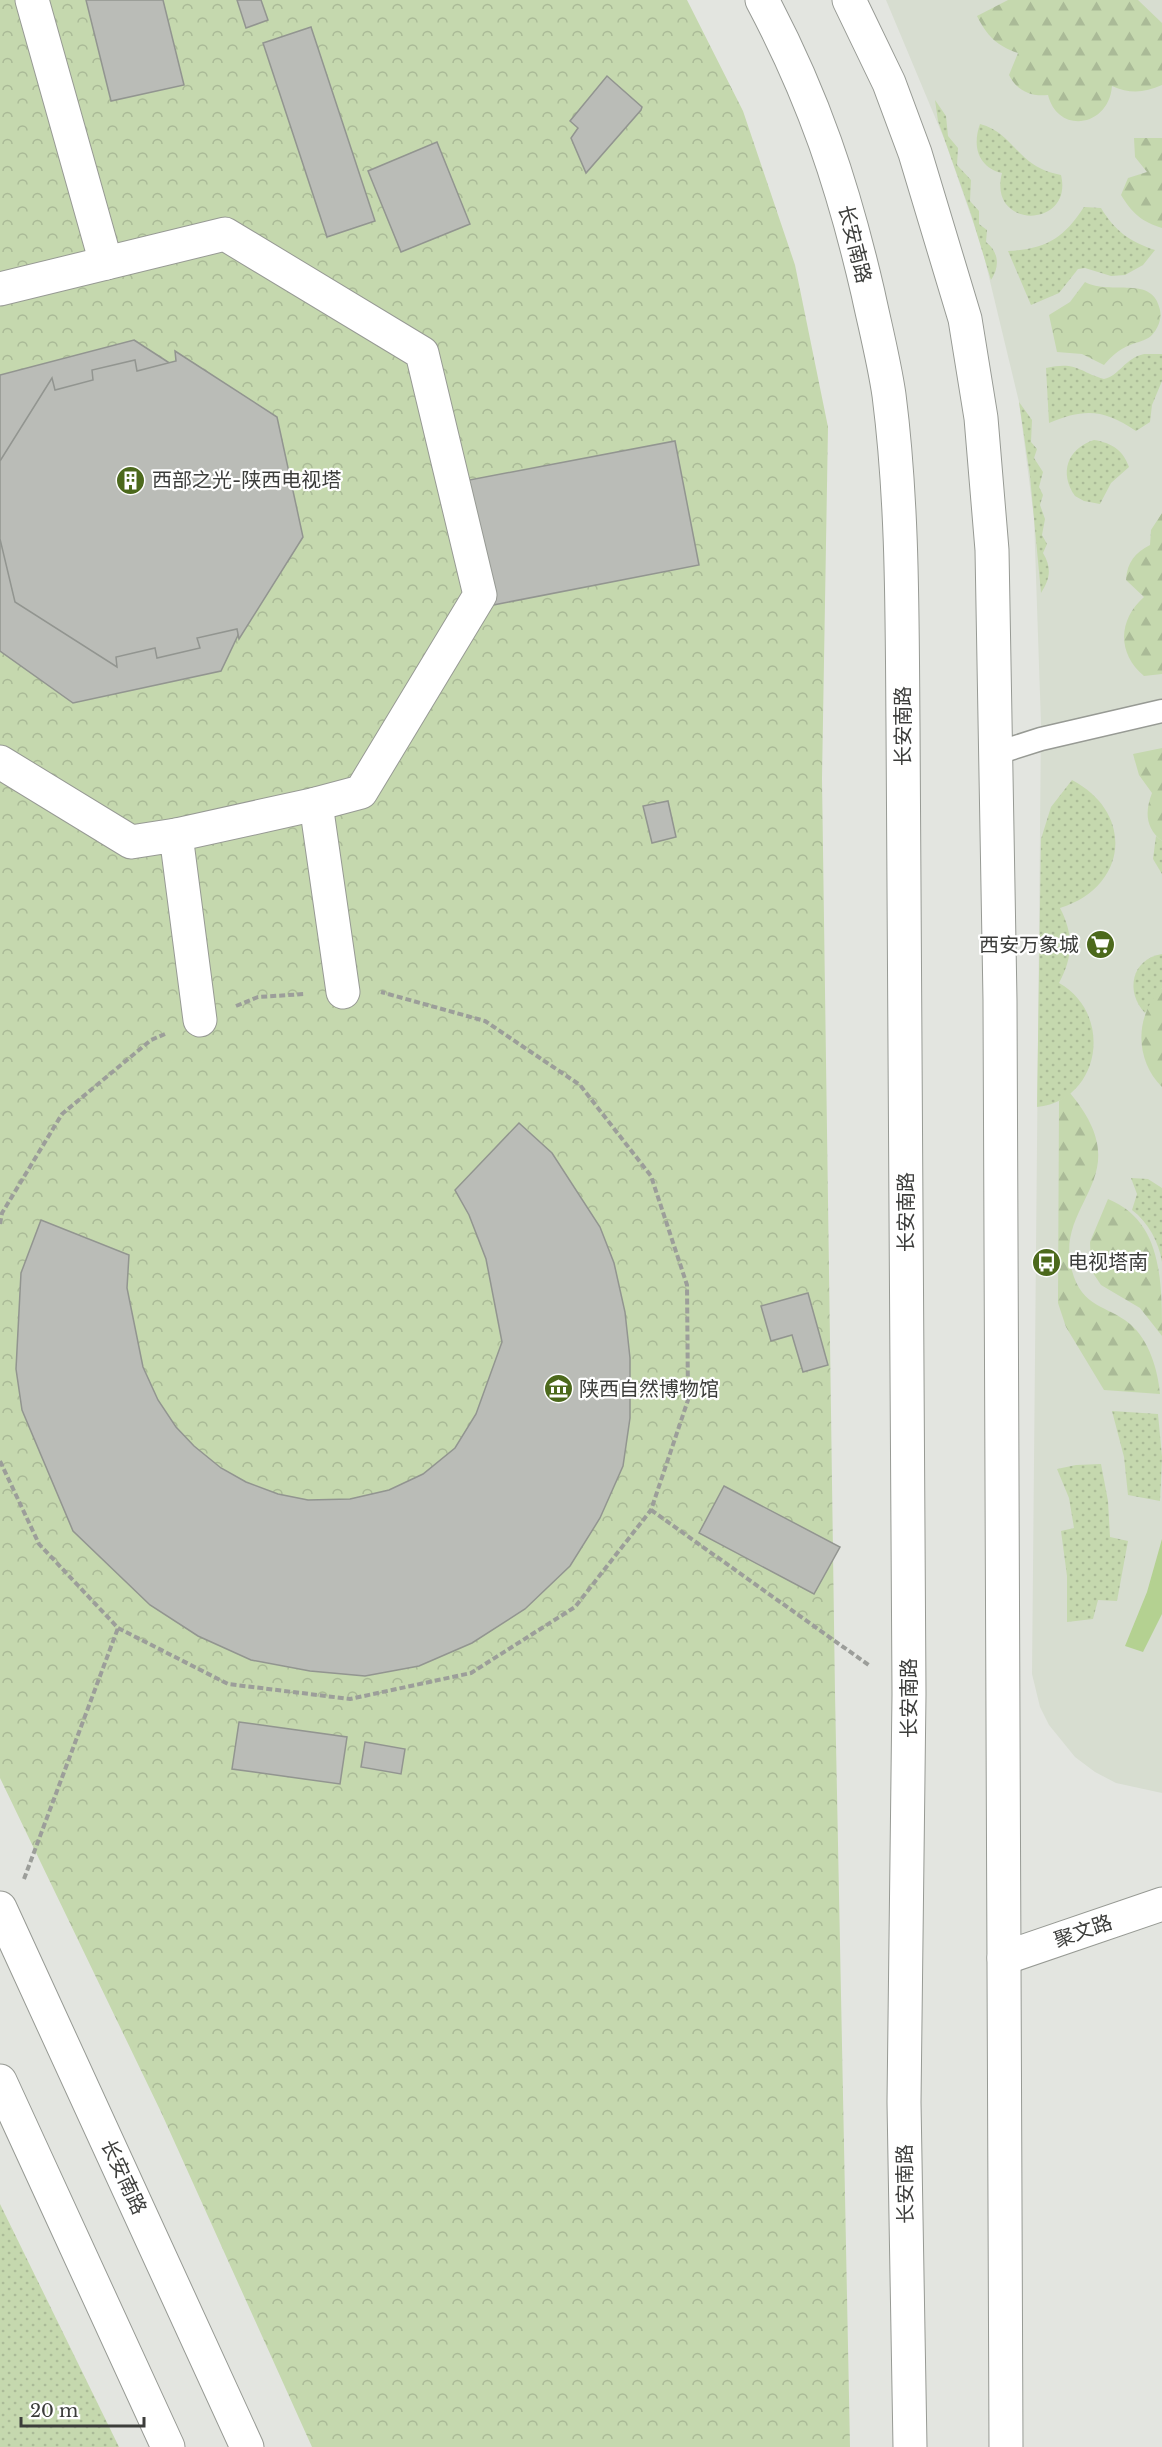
<svg xmlns="http://www.w3.org/2000/svg" width="1162" height="2447" font-family="'Libre Baskerville','Noto Sans SC',serif">
<defs>
<pattern id="grass-dots" width="8" height="8" patternUnits="userSpaceOnUse" patternTransform="scale(1.5)"><rect width="8" height="8" fill="#c5d8ae"/><path d="M2 2h.1M6 6h.1" fill="none" stroke="#aaba97" stroke-width="1.8" stroke-linecap="round"/></pattern>
<pattern id="forest-firs" width="22" height="20" patternUnits="userSpaceOnUse" patternTransform="scale(1.5)"><rect width="22" height="20" fill="#c5d8ae"/><path d="M5 1l3.5 6h-7zM16 11l3.5 6h-7z" fill="#aaba97"/></pattern>
<pattern id="park-crowns" width="20" height="18" patternUnits="userSpaceOnUse" patternTransform="scale(1.5)"><rect width="20" height="18" fill="#c5d8ae"/><path d="M2 6a3 3 0 1 1 6 0M12 15a3 3 0 1 1 6 0" fill="none" stroke="#aaba97"/></pattern>
</defs>
<rect width="100%" height="100%" fill="#e3e5e0"/>
<path fill="#d7ddd0" d="M886,0h276v1793l-46,-10 -21,-11 -20,-15 -26,-32 -9,-18 -8,-33 9,-950 -7,-206 -15,-116 -37,-154 -37,-107z"/>
<g fill="url(#grass-dots)">
<path d="M935,100l11,16 2,20 10,12 -1,17 14,15 -1,21 9,10v13l8,6 -1,12c13,10 14,25 5,38l-20,-66 -33,-93z"/>
<path d="M980,124c35,9 36,43 81,51 13,54 -74,55 -59,-2 -24,-6 -30,-27 -22,-49z"/>
<path d="M1084,207l17,1c14,23 29,34 54,42l-12,15 -18,10 -14,1 -26,-8 -7,1 -19,24 -28,12 -23,-54c38,-2 55,-12 76,-44z"/>
<path d="M1144,354h18v27l-10,24 -2,17 -14,9c-32,-22 -52,-23 -87,-8l-3,-55c31,-7 33,4 58,11 15,-3 21,-21 40,-25z"/>
<path d="M1019,402l13,18 -1,22 6,7 -3,9 9,14 -4,15 4,8 -3,10 5,14 -3,16 5,9 -4,9c9,15 7,26 -2,40l-11,-117z"/>
<path d="M1094,440c18,3 29,10 35,27l-18,16 -11,21 -16,-3 -9,-5c-16,-23 -8,-47 19,-56z"/>
<path d="M1072,780c63,33 56,107 -12,128 14,27 13,49 -1,75 55,31 42,117 -22,124l4,-268 10,-32z"/>
<path d="M1156,836l6,5v33l-9,-15z"/>
<path d="M1162,954v34l-17,25c-20,-21 -14,-54 17,-59z"/>
<path d="M1131,1178l17,1 14,9v74c-3,-20 -14,-40 -30,-52l5,-16z"/>
<path d="M1112,1411l46,3 4,43 -2,44 -32,-6 -4,-38z"/>
<path d="M1101,1464l7,37 2,36 18,4 -11,60 -19,-1 -5,19 -26,3v-46l-6,-45 13,-3 -5,-30 -12,-29 19,-4z"/>
<path d="M0,2204l119,243h-119z"/>
</g>
<g fill="url(#forest-firs)">
<path d="M1008,0h130l24,23v62c-18,8 -32,9 -50,1 -3,41 -54,49 -64,9 -17,2 -31,-4 -39,-20l9,-22c-21,-7 -31,-17 -41,-37z"/>
<path d="M1134,138h28v90c-20,-6 -30,-15 -41,-33l7,-17 19,-6 -12,-15z"/>
<path d="M1162,513v161l-18,2c-27,-23 -26,-56 0,-79l-18,-17c1,-18 9,-27 24,-35l1,-15z"/>
<path d="M1162,748v93c-17,-13 -17,-30 -10,-48l-13,-18 -6,-21z"/>
<path d="M1162,988v99c-27,-27 -28,-71 0,-99z"/>
<path d="M1070,1093c70,84 -14,107 1,174 10,42 35,37 59,57 19,16 28,46 30,70l-56,-4 -38,-63 -8,-24 1,-202z"/>
<path d="M1108,1199c54,22 54,81 54,137l-22,-28 -39,-23 -10,-15 -1,-28z"/>
</g>
<g fill="url(#park-crowns)">
<path d="M0,0h687l56,111 52,154 33,162 -6,352 13,914 15,754h-538l-151,-335 -161,-334z"/>
<path d="M1085,282c26,14 68,-8 75,28 2,9 -2,19 -9,26 -6,5 -14,6 -21,9 -11,4 -19,12 -26,20l-22,-11 -25,-2 -8,-37 21,-13z"/>
</g>
<path fill="#b4d191" d="M1162,1539v75l-19,38 -18,-6 22,-54z"/>
<g fill="#babcb7" stroke="#929590" stroke-width="1.5">
<path d="M86,0h77l21,85 -73,16z"/>
<path d="M237,0h24l7,20 -22,8z"/>
<path d="M311,27l64,194 -48,16 -64,-194z"/>
<path d="M607,76l35,31 -1,3 -55,63 -15,-35 7,-10 -8,-7z"/>
<path d="M437,142l33,82 -69,28 -33,-81z"/>
<path d="M134,340l111,72 34,137 -58,122 -148,32 -73,-52v-276z"/>
<path d="M175,351l102,66 26,120 -64,102 -2,-10 -40,9 3,10 -43,10 -2,-10 -39,9 1,10 -102,-65 -15,-63v-78l52,-83 3,12 38,-10 -1,-10 43,-10 2,11 39,-10z"/>
<path d="M675,441l24,124 -211,41 -24,-125z"/>
<path d="M668,801l8,36 -24,6 -9,-37z"/>
<path d="M519,1123l33,30 48,74 14,36 11,49 5,46v60l-7,48 -23,52 -30,48 -45,43 -53,34 -53,23 -54,10 -55,-5 -59,-11 -53,-24 -48,-31 -77,-74 -51,-121 -6,-41 5,-96 20,-53 88,35 -2,33 16,79 15,33 18,27 18,19 27,22 25,14 32,12 30,6 42,-1 39,-9 34,-16 32,-26 21,-34 26,-72 -16,-83 -17,-44 -14,-25z"/>
<path d="M808,1293l20,72 -25,7 -11,-37 -21,6 -10,-35z"/>
<path d="M724,1486l116,61 -26,47 -115,-61z"/>
<path d="M239,1722l108,15 -7,47 -108,-15z"/>
<path d="M365,1742l40,7 -4,25 -40,-7z"/>
</g>
<g fill="none" stroke-linecap="round" stroke-linejoin="round">
<defs>
<path id="lane" d="M994,754l47,-15 121,-28"/>
<g id="street">
<path d="M32,0l74,263"/>
<path d="M0,289l225,-55 197,119 58,242 -119,197 -45,12 27,188"/>
<path d="M0,762l131,80 45,-7 24,185"/>
<path d="M176,835l140,-31"/>
</g>
<g id="secondary">
<path d="M849,0l40,83 26,70 50,166 16,99 11,132 8,450 6,1447"/>
<path d="M1004,1958l158,-54"/>
<path d="M0,2081l168,366"/>
</g>
<g id="primary">
<path d="M762,0c52,98 81,185 106,293 7,33 16,68 21,102 14,109 13,221 14,331l6,968 -5,408 6,345"/>
<path d="M0,1908l247,539"/>
</g>
</defs>
<use href="#lane" stroke="#979a94" stroke-width="25"/>
<use href="#street" stroke="#979a94" stroke-width="35"/>
<use href="#secondary" stroke="#979a94" stroke-width="35"/>
<use href="#primary" stroke="#979a94" stroke-width="35"/>
<g stroke="#9c9e9a" stroke-width="4" stroke-dasharray="6 3" stroke-linecap="butt">
<path d="M236,1006l22,-9 47,-3"/>
<path d="M0,1224l2,-11 60,-99 89,-74 14,-6"/>
<path d="M0,1461l39,83 79,84 110,56 122,15 121,-26 104,-66 76,-97 37,-110 -1,-115 -36,-109 -71,-91 -95,-64 -104,-29"/>
<path d="M651,1510l219,156"/>
<path d="M24,1879l94,-251"/>
</g>
<use href="#lane" stroke="#fff" stroke-width="22"/>
<use href="#street" stroke="#fff" stroke-width="33"/>
<use href="#secondary" stroke="#fff" stroke-width="33"/>
<use href="#primary" stroke="#fff" stroke-width="33"/>
</g>
<defs>
<symbol id="building-disc" viewBox="-11 -11 22 22"><circle r="9.5" fill="#4c691c" stroke="#fff"/><path d="M-4-6H4V6H1V3H-1V6H-4ZM-2.5-4.3h1.7v1.8h-1.7ZM.8-4.3h1.7v1.8H.8ZM-2.5-1h1.7V.8h-1.7ZM.8-1h1.7V.8H.8Z" fill="#fff"/></symbol>
<symbol id="supermarket-disc" viewBox="-11 -11 22 22"><circle r="9.5" fill="#4c691c" stroke="#fff"/><path d="M-6-5.5h2.5l.6 2H6L4.5 2H-2.5L-4.4-4H-6ZM-1.5 3.2a1.3 1.3 0 1 0 .1 0ZM3 3.2a1.3 1.3 0 1 0 .1 0Z" fill="#fff"/></symbol>
<symbol id="bus-disc" viewBox="-11 -11 22 22"><circle r="9.5" fill="#4c691c" stroke="#fff"/><path d="M-5-6H5V4H4V6H2V4H-2V6H-4V4H-5ZM-3.5-4V0h7V-4ZM-3.5 1.2v1.5H-2V1.2ZM2 1.2v1.5H3.5V1.2Z" fill="#fff"/></symbol>
<symbol id="museum-disc" viewBox="-11 -11 22 22"><circle r="9.5" fill="#4c691c" stroke="#fff"/><path d="M0-6L6-3V-2H-6V-3ZM-5-1h2V3h-2ZM-1-1h2V3h-2ZM3-1h2V3H3ZM-6 4H6V6H-6Z" fill="#fff"/></symbol>
</defs>
<g fill-rule="evenodd">
<use href="#building-disc" x="114" y="464" width="33" height="33"/>
<use href="#supermarket-disc" x="1084" y="928" width="33" height="33"/>
<use href="#bus-disc" x="1030" y="1246" width="33" height="33"/>
<use href="#museum-disc" x="542" y="1372" width="33" height="33"/>
</g>
<g text-anchor="middle" stroke-width="4.5" stroke-linejoin="round" paint-order="stroke">
<g font-size="20" fill="#3c3d3b" stroke="#fff">
<text transform="translate(855 244) rotate(76)" y="7">长安南路</text>
<text transform="translate(903 726) rotate(-90)" y="7">长安南路</text>
<text transform="translate(906 1212) rotate(-90)" y="7">长安南路</text>
<text transform="translate(909 1698) rotate(-90)" y="7">长安南路</text>
<text transform="translate(1083 1931) rotate(-19)" y="7">聚文路</text>
<text transform="translate(124 2177) rotate(65)" y="7">长安南路</text>
<text transform="translate(905 2184) rotate(-91)" y="7">长安南路</text>
</g>
<g font-size="20" fill="#3c3d3b" stroke="#fff" text-anchor="start">
<text x="152" y="487">西部之光-陕西电视塔</text>
<text x="1079" y="952" text-anchor="end">西安万象城</text>
<text x="1068" y="1269">电视塔南</text>
<text x="579" y="1396">陕西自然博物馆</text>
</g>
</g>
<path d="M21 2417v9h123v-9" fill="none" stroke="#3c3d3b" stroke-width="3"/>
<text x="30" y="2417" font-size="18" fill="#3c3d3b" stroke="#ffffff" stroke-width="4.5" paint-order="stroke">20 m</text>
</svg>
